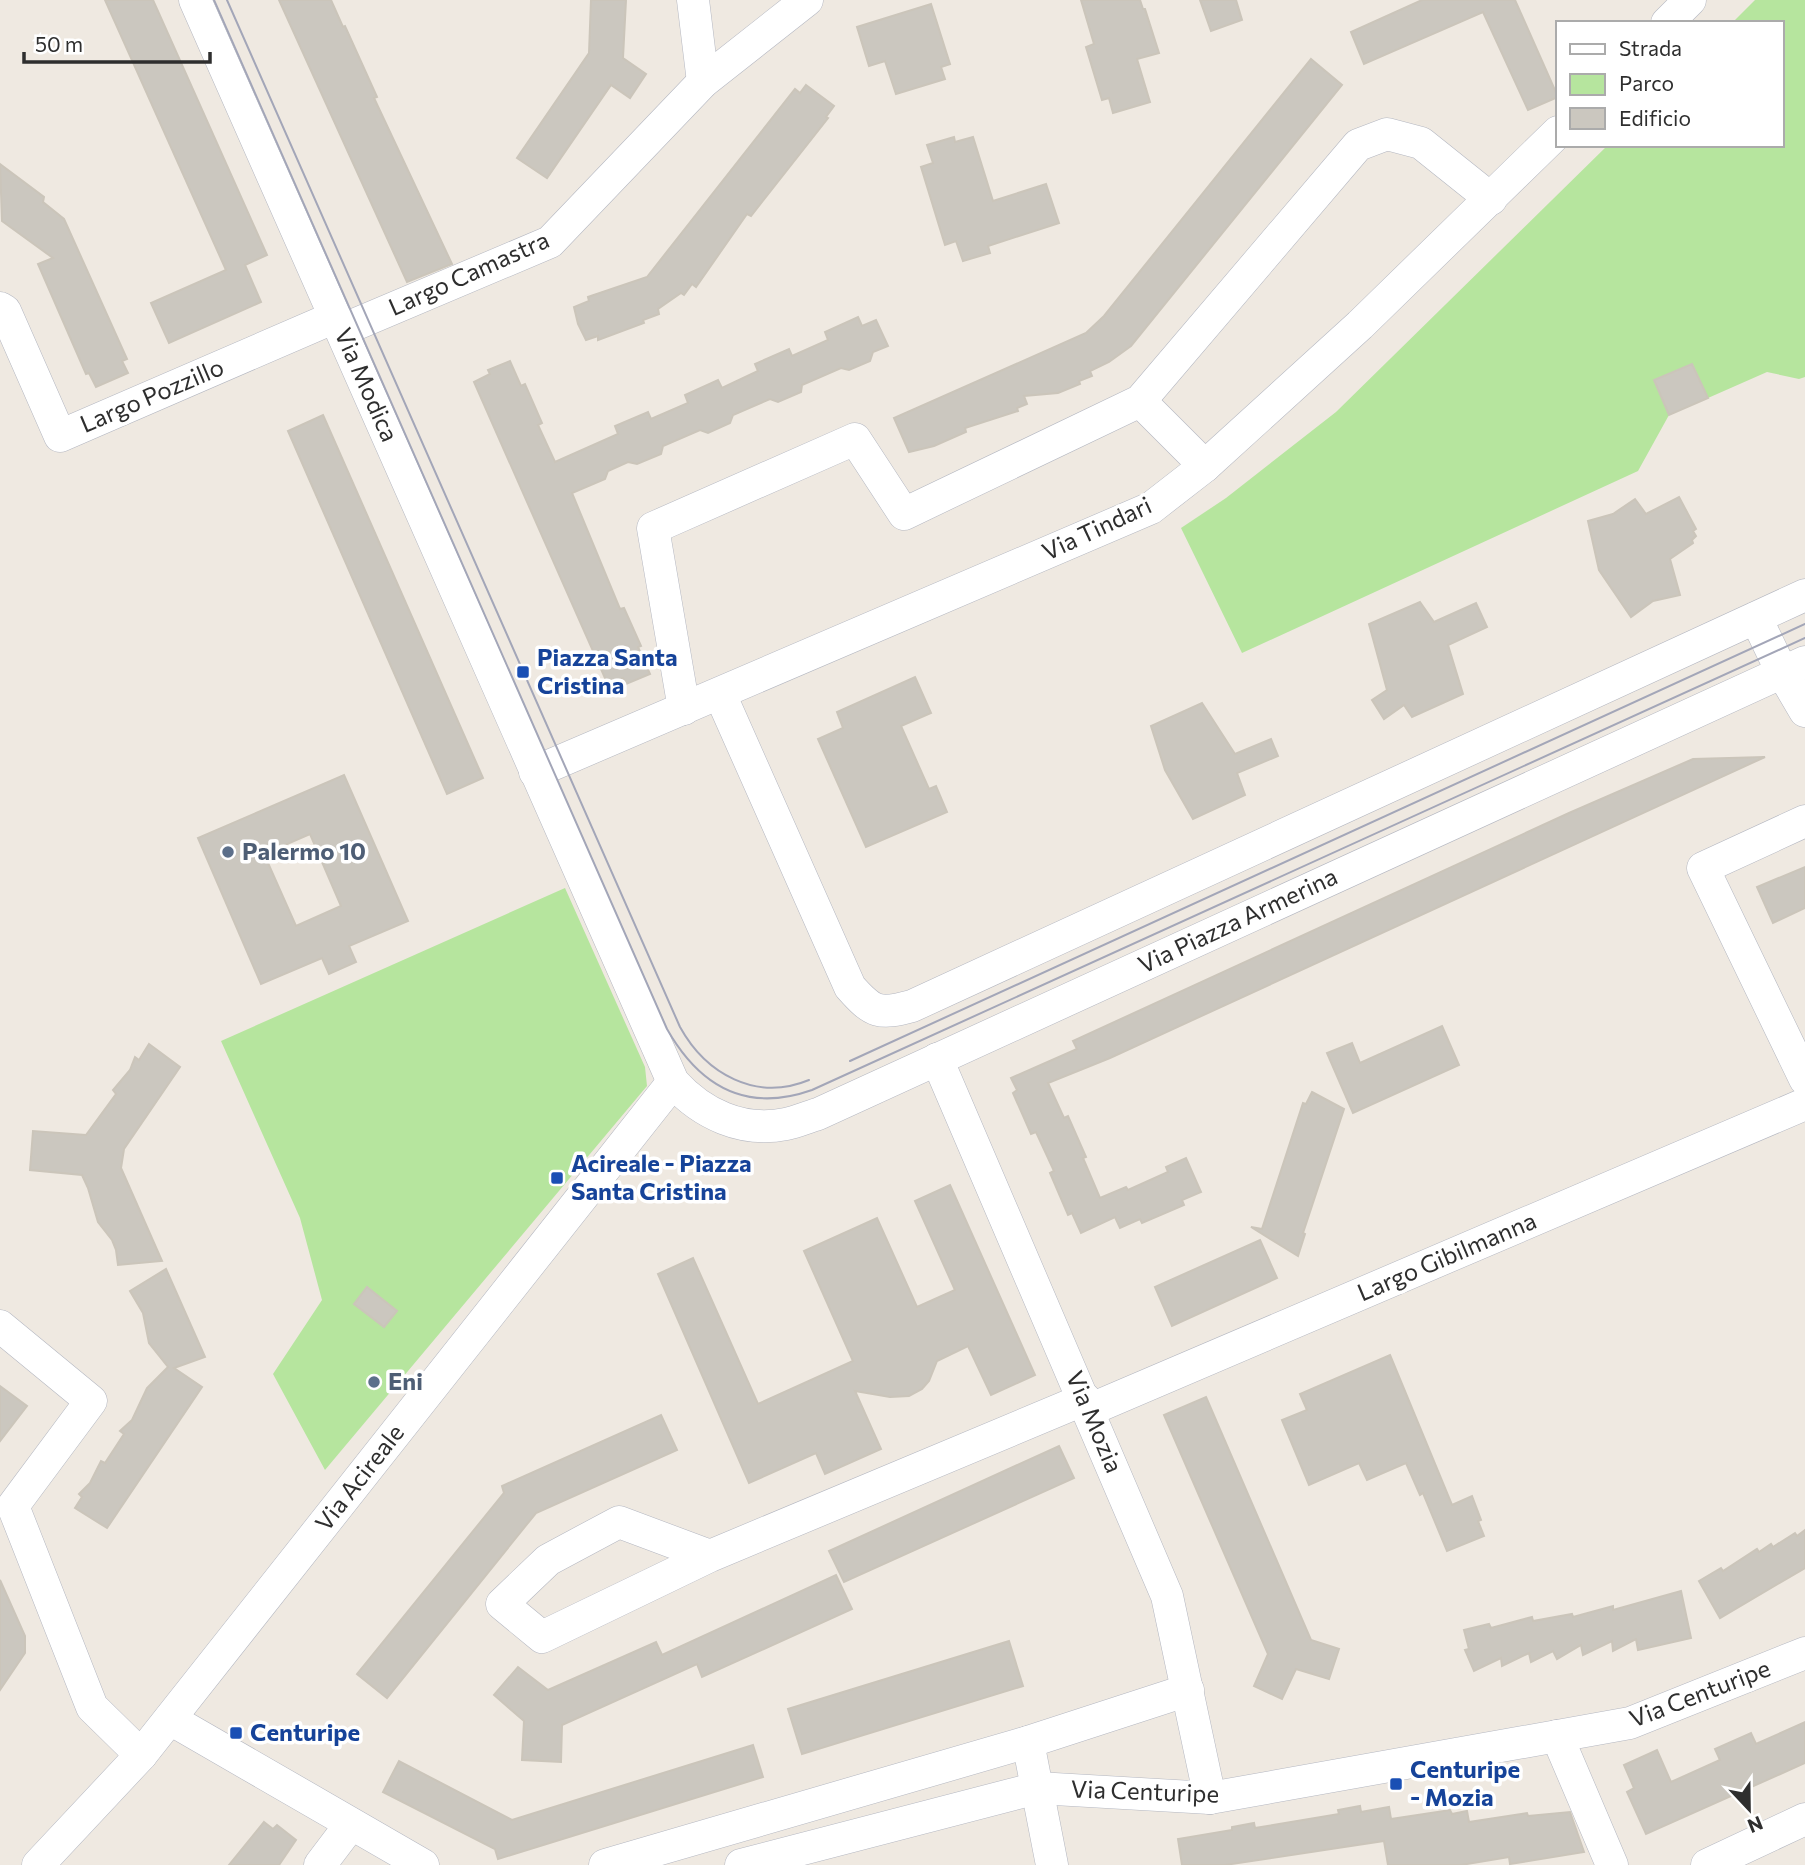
<svg xmlns="http://www.w3.org/2000/svg" width="1805" height="1865" font-family="Commissioner,sans-serif">
<rect width="100%" height="100%" fill="#efe9e1"/>
<g fill="#b6e59e">
<path d="M1755,0h50v377l-6,2 -32,-7 -59,26 -15,-33 -39,15 15,35 -31,56 -396,182 -61,-125 45,-30 110,-86 272,-267h174v-122h-50z"/>
<path d="M565,888l80,179 2,19 -322,384 -52,-96 49,-74 -22,-82 -79,-177z"/>
</g>
<g fill="#cbc7bf" stroke="#cbc5ba" stroke-width="2" fill-rule="evenodd">
<path d="M105,0h48l114,255 -22,10 16,37 -92,41 -18,-40 75,-33z"/>
<path d="M279,0h52l12,27 2,-1 32,71 -3,1 78,166 -45,18z"/>
<path d="M591,0h35l-3,58 23,16 -16,24 -19,-13 -64,93 -30,-20 72,-105z"/>
<path d="M1081,0h59l3,9h2l14,44 -22,6 13,43 -37,11 -4,-15 -7,2 -16,-53 8,-3z"/>
<path d="M1200,0h36l6,20 -31,11z"/>
<path d="M1422,0h93l43,97 -30,13 -45,-98 -119,52 -13,-32z"/>
<path d="M931,4l19,60 -9,3 4,12 -49,15 -11,-33 -16,5 -12,-39z"/>
<path d="M1311,59l31,26 -211,261 -22,16 -19,9 2,5 -13,5 1,3 -22,9 -34,3 3,8 -10,4 1,3 -53,17 1,4 -32,14 -25,6 -15,-34 192,-85 18,-17z"/>
<path d="M806,85l28,21 -8,11 2,1 -77,98 -4,-2 -51,73 -4,-3 -8,11 -3,-2 -23,16 1,5 -16,6 1,3 -46,17v-4l-12,4 -8,-16 -4,-17 15,-6 -1,-4 59,-20 148,-188 5,4z"/>
<path d="M954,137l1,5 18,-5 20,64 53,-17 13,39 -71,23 2,7 -27,8 -7,-20 -11,4 -24,-78 12,-4 -6,-18z"/>
<path d="M0,164l44,33 -1,5 21,17 63,140 -5,2 6,12 -32,14 -7,-14 -3,1 -48,-110 15,-6 -51,-37z"/>
<path d="M858,317l4,9 14,-6 12,26 -15,6 -3,9 -21,9 -8,-2 -39,17 -1,7 -23,10 -8,-3 -37,16 -3,8 -22,10 -8,-3 -37,16 -2,8 -24,10 -9,-2 -20,9 -3,8 -33,14 48,116 4,-1 17,38 -3,1 12,27 -24,10 -3,-6 -15,7 -134,-303 16,-8 -2,-4 22,-9 11,25 4,-2 17,39 -4,2 17,37 63,-28 -3,-8 33,-14 3,7 37,-16 -3,-8 33,-15 4,8 36,-17 -3,-7 34,-15 3,7 36,-16 -3,-8z"/>
<path d="M1692,364l16,34 -39,17 -15,-35z"/>
<path d="M323,415l160,363 -36,16 -159,-363z"/>
<path d="M1679,497l17,32 -3,2 3,5 -4,4 1,3 -23,16 10,36 -27,6 -22,16 -32,-47 -11,-49 25,-7 22,-15 11,15z"/>
<path d="M1420,602l14,20 42,-19 11,24 -39,18 15,49 -51,23 -8,-12 -20,14 -12,-19 15,-10 -18,-66z"/>
<path d="M915,677l16,36 -30,13 28,63 7,-3 11,26 -81,35 -48,-108 25,-11 -6,-16z"/>
<path d="M1202,703l33,51 36,-15 7,17 -41,17 8,22 -52,24 -28,-49 -14,-44z"/>
<path d="M1765,757l-655,301 -62,25 16,35 4,-2 18,41 -3,1 17,40 26,-11 2,3 40,-18 -2,-5 20,-9 15,34 -19,8 2,5 -42,18 -2,-4 -20,9 -5,-11 -34,16 -9,-20 -4,2 -18,-42 4,-2 -18,-39 -5,2 -18,-41 4,-3 -6,-12 66,-29 -4,-8 496,-228 124,-54z"/>
<path d="M344,775l64,146 -59,25 7,16 -27,12 -7,-16 -61,26 -63,-146zM310,834l31,72 -45,20 -32,-72z"/>
<path d="M1805,867v41l-32,15 -16,-36z"/>
<path d="M1442,1026l17,39 -106,48 -26,-60 25,-10 8,20z"/>
<path d="M149,1044l31,23 -56,82 -3,19 41,93 -44,4 -2,-15 -4,-10 -14,-18 -10,-34 -6,-13 -52,-5 3,-39 53,4 30,-41 -3,-4 17,-20 5,-13 4,3z"/>
<path d="M1312,1092l32,17 -41,124 2,1 -7,22 -47,-29 11,2 41,-126 3,1z"/>
<path d="M950,1185l85,190 -44,20 -23,-49 -31,15 -8,20 -7,8 -13,7 -19,1 -35,-6 26,58 -56,25 -9,-21 -67,30 -91,-209 35,-16 65,146 95,-43 -49,-110 73,-33 40,89 38,-17 -40,-89z"/>
<path d="M1260,1240l17,38 -105,48 -17,-39z"/>
<path d="M166,1269l39,88 -31,11 28,19 -95,141 -32,-20 7,-11 -3,-3 11,-11 11,-22 4,2 19,-29 -4,-3 12,-11 15,-32 21,-21 -19,-24 -6,-30 -13,-22z"/>
<path d="M367,1287l30,24 -13,16 -30,-23z"/>
<path d="M1390,1355l62,150 20,-9 9,24 -3,1 6,15 -37,15 -24,-58 -3,2 -14,-32 -39,17 -8,-17 -50,22 -27,-65 25,-10 -7,-16z"/>
<path d="M0,1386l27,20 -27,35z"/>
<path d="M1206,1397l105,243 28,9 -10,30 -33,-10 -14,30 -28,-13 14,-32 -104,-239z"/>
<path d="M661,1415l16,35 -141,63 -149,185 -30,-24 147,-181 -2,-7z"/>
<path d="M1059,1446l15,32 -230,104 -15,-31z"/>
<path d="M1805,1530v38l-85,50 -21,-37 22,-13 2,3 34,-22 2,3 12,-8 2,3 22,-14 2,3z"/>
<path d="M836,1575l16,34 -150,68 -5,-13 -135,61 -1,37 -39,-2 2,-39 -30,-26 24,-28 30,23 108,-48 6,13z"/>
<path d="M0,1580l25,56v17l-25,37z"/>
<path d="M1681,1591l10,47 -53,12 -2,-11 -23,12 -1,-10 -29,14 -2,-10 -24,14 -4,-8 -22,11 -2,-9 -27,13 -1,-8 -27,13 -9,-21 4,-1 -5,-19 25,-6 2,4 41,-11 1,4 39,-7 1,3 40,-11v4z"/>
<path d="M1009,1641l14,45 -221,68 -14,-45z"/>
<path d="M1805,1722v41l-159,71 -19,-42 7,-4 -10,-23 33,-15 14,32 49,-22 -5,-11 36,-16 5,11z"/>
<path d="M753,1745l10,32 -265,82 -3,-10 -112,-57 16,-31 113,59z"/>
<path d="M1360,1806l1,6 28,-5 2,12 59,-9 2,4 15,-3 2,11 58,-9 1,3 42,-4 14,40 -74,12 -1,-7 -48,8h-73l-4,-24 -159,24h-43l-4,-26 54,-9v-3l22,-4 1,5 84,-14 -1,-4z"/>
<path d="M264,1822l9,7 4,-4 19,15 -17,25h-50z"/>
</g>
<g fill="none" stroke-linecap="round" stroke-linejoin="round">
<defs>
<g id="minor">
<path d="M195,0l478,1082c29,32 69,51 113,42 11,-2 21,-7 32,-10l987,-452"/>
<path d="M693,0l10,82"/>
<path d="M1667,23l23,-23"/>
<path d="M0,308l5,3 55,125 275,-119"/>
<path d="M342,330l208,-88 153,-160 104,-82"/>
<path d="M1140,401l65,65"/>
<path d="M1756,618l26,54 23,39"/>
<path d="M720,694l130,293c23,26 29,28 62,19l893,-411"/>
<path d="M684,709l-31,-181 202,-89 49,75 236,-113 218,-256 29,-11 34,9 70,56"/>
<path d="M535,772l616,-264 54,-42 155,-141 198,-193"/>
<path d="M1805,821l-102,47 102,211"/>
<path d="M937,1059l230,537 43,202"/>
<path d="M0,1326l91,75 -78,105 79,201 49,48"/>
<path d="M1089,1410l716,-306"/>
<path d="M710,1556l-168,81 -40,-33 46,-44 71,-38 91,34 375,-157"/>
<path d="M170,1719l253,146"/>
<path d="M1557,1736l55,129"/>
<path d="M1028,1742l160,-52"/>
<path d="M38,1865l103,-110 532,-673"/>
<path d="M320,1865l31,-41"/>
<path d="M605,1865l423,-123 24,123"/>
<path d="M741,1865l296,-77 173,10 420,-75 175,-70"/>
<path d="M1707,1865l98,-46"/>
</g>
</defs>
<use href="#minor" stroke="#b4b7c1" stroke-width="33"/>
<use href="#minor" stroke="#fff" stroke-width="32"/>
<g stroke="#a3a6b8" stroke-width="2">
<path d="M214,0l453,1029c33,58 80,84 145,61l993,-452"/>
<path d="M227,0l453,1027c26,47 76,75 129,53"/>
<path d="M850,1061l955,-437"/>
</g>
</g>
<g fill="#1a4fb4" stroke="#fff" stroke-width="2.5">
<rect x="516" y="665" width="14" height="14" rx="3.5"/>
<rect x="550" y="1171" width="14" height="14" rx="3.5"/>
<rect x="229" y="1726" width="14" height="14" rx="3.5"/>
<rect x="1389" y="1777" width="14" height="14" rx="3.5"/>
</g>
<g fill="#5c6f8a" stroke="#fff" stroke-width="2.5">
<circle cx="228" cy="852" r="7"/>
<circle cx="374" cy="1382" r="7"/>
</g>
<g text-anchor="middle" stroke-width="7" stroke-linejoin="round" paint-order="stroke">
<g font-size="24" fill="#2e2e2e" stroke="#fff">
<text transform="translate(469 274) rotate(-24)" y="8">Largo Camastra</text>
<text transform="translate(366 385) rotate(66)" y="8">Via Modica</text>
<text transform="translate(152 396) rotate(-23)" y="8">Largo Pozzillo</text>
<text transform="translate(1097 529) rotate(-25)" y="8">Via Tindari</text>
<text transform="translate(1238 921) rotate(-25)" y="8">Via Piazza Armerina</text>
<text transform="translate(1447 1257) rotate(-23)" y="8">Largo Gibilmanna</text>
<text transform="translate(1094 1422) rotate(67)" y="8">Via Mozia</text>
<text transform="translate(360 1478) rotate(-52)" y="8">Via Acireale</text>
<text transform="translate(1700 1694) rotate(-21)" y="8">Via Centuripe</text>
<text transform="translate(1145 1792) rotate(2)" y="8">Via Centuripe</text>
</g>
<g font-size="24" font-weight="bold" fill="#164399" stroke="#fff" text-anchor="start">
<text x="537" y="666">Piazza Santa<tspan x="537" dy="28">Cristina</tspan></text>
<text x="571" y="1172">Acireale - Piazza<tspan x="571" dy="28">Santa Cristina</tspan></text>
<text x="250" y="1741">Centuripe</text>
<text x="1410" y="1778">Centuripe<tspan x="1410" dy="28">- Mozia</tspan></text>
</g>
<g font-size="24" font-weight="bold" fill="#4e5e75" stroke="#fff" text-anchor="start">
<text x="242" y="860">Palermo 10</text>
<text x="388" y="1390">Eni</text>
</g>
</g>
<rect x="1556" y="21" width="228" height="126" fill="#ffffff" stroke="#ababab" stroke-width="2"/>
<rect x="1570" y="44" width="35" height="10" fill="#ffffff" stroke="#ababab" stroke-width="2"/>
<text x="1619" y="56" font-size="21" fill="#2e2e2e">Strada</text>
<rect x="1570" y="74" width="35" height="21" fill="#b6e59e" stroke="#ababab" stroke-width="2"/>
<text x="1619" y="91" font-size="21" fill="#2e2e2e">Parco</text>
<rect x="1570" y="108" width="35" height="21" fill="#cbc7bf" stroke="#ababab" stroke-width="2"/>
<text x="1619" y="126" font-size="21" fill="#2e2e2e">Edificio</text>
<g transform="translate(1749 1809) rotate(158)" stroke="#ffffff" stroke-width="5" paint-order="stroke">
<path d="M0-5L12 26L0 18L-12 26Z" fill="#2e2e2e"/>
<text y="-10" font-size="19" font-weight="bold" text-anchor="middle" fill="#2e2e2e">N</text>
</g>
<path d="M24 52v10h186v-10" fill="none" stroke="#2e2e2e" stroke-width="3.5"/>
<text x="35" y="52" font-size="21" fill="#2e2e2e" stroke="#ffffff" stroke-width="5" paint-order="stroke">50 m</text>
</svg>
